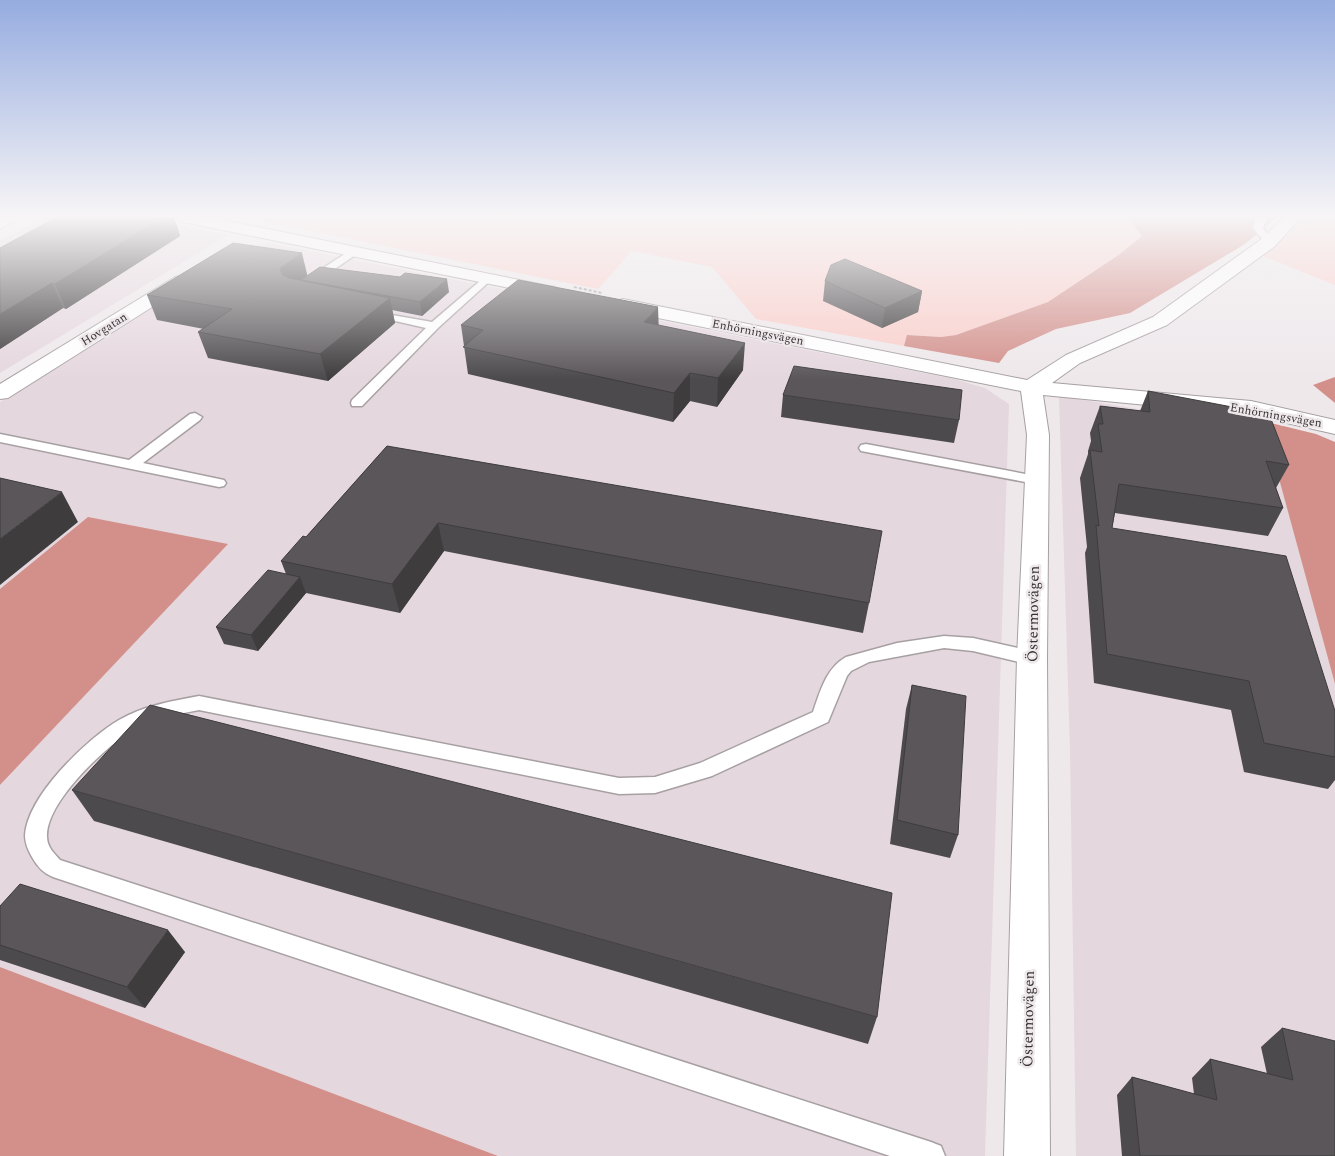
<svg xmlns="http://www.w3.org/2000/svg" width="1335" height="1156" font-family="Spectral,serif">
<rect width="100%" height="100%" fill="#eee8eb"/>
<g fill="#e5d7de">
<path d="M48,217h90l90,18 -228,138v-133z"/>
<path d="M269,243l685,136 31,9 24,16 -24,752h-487l-498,-189v-182l227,-241 -227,45v-187l248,-154z"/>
<path d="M1059,396l207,34 69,254v472h-259l-6,-406z"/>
</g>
<g fill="#faceca">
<path d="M240,217h887l16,18 -23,19 -72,48 -92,33 -15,2 -33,-2 -4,11 -148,-27 -44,-52 -80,-16 -34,38z"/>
<path d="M1305,217h30v68l-72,-29z"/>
</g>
<g fill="#d3908b">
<path d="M1127,217h150l-32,27 -115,69 -74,16 -48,22 -9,12 -95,-17 3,-11 34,2 15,-2 92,-33 72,-48 22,-18z"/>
<path d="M1335,377v26l-22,-18z"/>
<path d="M1271,423l45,11 19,8v242l-69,-253z"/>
<path d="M88,517l140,27 -228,241v-196z"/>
<path d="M0,967l498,189h-498z"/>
</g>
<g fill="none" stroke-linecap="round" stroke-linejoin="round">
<defs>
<g id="service">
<path d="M1257,217h10l-4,11 11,14 -2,2h-6l-13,-16z"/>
<path d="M354,248l4,1v4l-42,29h-8v-4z"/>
<path d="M487,275l5,3 -1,2 -53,48 -76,78h-10l-1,-3 1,-3 74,-72 -57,-13v-4l63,11z"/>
<path d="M195,413l7,4 -2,3 -57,43 81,17 2,3 -2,3 -5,1 -219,-45v-8l129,26 61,-46z"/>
<path d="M866,444l170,32 7,4 -7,4 -175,-33 -2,-3 2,-3z"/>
<path d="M944,636l29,2 59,13 6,2 3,5 -3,5 -6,2 -59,-14 -29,-3 -75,14 -18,9 -4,5 -19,46 -116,54 -57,17 -36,1 -420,-84c-20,4 -41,7 -59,16 -30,15 -95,76 -93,111 0,10 7,16 13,23l871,282 10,4 4,10h-55l-837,-279c-10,-4 -16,-11 -21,-20 -4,-7 -7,-14 -7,-22 3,-40 62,-96 94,-115 24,-14 53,-19 80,-24l420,82 36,-1 45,-14 113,-51c7,-20 13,-44 33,-55l51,-14z"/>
</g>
<g id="minor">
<path d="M175,217h33l341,69 6,1 3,4 -3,4 -6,1 -366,-74z"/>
<path d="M1284,217h17l-26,29 -108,79 -87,38 -28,20 199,18 84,19v14l-84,-19 -208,-20 6,40 -2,223 3,498h-46l13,-498 10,-223 -6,-44 -398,-80 -7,-2 -2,-4 2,-4 7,-2 404,81 39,-25 87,-38 110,-79z"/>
<path d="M181,276l6,1 3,4 -3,4 -179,113 -8,1v-15l175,-107z"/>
</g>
<path id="tertiary" d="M0,217h20l-20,12z"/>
</defs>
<use href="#service" stroke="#a7a0a3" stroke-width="3"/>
<use href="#minor" stroke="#a7a0a3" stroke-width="2"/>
<use href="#tertiary" stroke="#a7a0a3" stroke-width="2"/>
<path stroke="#a29ea0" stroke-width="2" stroke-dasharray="3 2" stroke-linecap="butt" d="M574,287l28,6"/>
<use href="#service" fill="#fff" fill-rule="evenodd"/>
<use href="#minor" fill="#fff" fill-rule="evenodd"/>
<use href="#tertiary" fill="#fff" fill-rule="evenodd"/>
</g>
<g fill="#4d4a4d">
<path d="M57,217h117l6,19 -114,73 -3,-1 -63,41z"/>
<path d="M308,276l141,16 -27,24 -30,-6 3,13 -67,58 -120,-23 -10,-26 6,-3 -47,-9 -10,-25z"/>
<path d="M825,281l97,10 -4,21 -36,16 -59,-27z"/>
<path d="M461,325h197l85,45 -26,37 -27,-6 -17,21 -205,-48z"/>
<path d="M1148,391l141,74 -13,23 7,20 -15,28 -153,-23 -3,15 223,183v69l-7,9 -84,-17 -13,-62 -137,-27 -9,-130 2,-6 -7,-69 8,-24v-3l3,-10 -1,-8 10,-27 40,5z"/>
<path d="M783,395l176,25 -5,23 -173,-26z"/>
<path d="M387,446l482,157 -6,30 -419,-82 -44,62 -94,-20 -48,58 -34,-7 -8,-17 70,-53 -5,-13 25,-24z"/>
<path d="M912,685l46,150 -8,23 -60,-14 16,-135z"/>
<path d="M72,790l805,227 -9,27 -774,-223z"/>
<path d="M0,906l185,46 -40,56 -145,-48z"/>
<path d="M1282,1028l53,128h-213l-5,-61 15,-18 62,17 -2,-16 18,-19 57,15 -6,-27z"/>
</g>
<g fill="#3f3c3e">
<path d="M164,217h10l6,19 -114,73 -11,-25z"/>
<path d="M302,253l6,25 -20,21 -8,-31z"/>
<path d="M447,279l2,13 -27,24 -2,-14z"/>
<path d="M52,283l11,25 -63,41v-35z"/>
<path d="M922,291l-4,21 -36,16 3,-20z"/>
<path d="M390,298l5,25 -67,58 -8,-27z"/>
<path d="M658,307l1,27 -15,-12z"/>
<path d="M745,343l-2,27 -26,37 1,-29z"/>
<path d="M690,373v28l-17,21 1,-29z"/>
<path d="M62,492l16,30 -78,63v-46z"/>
<path d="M438,523l6,28 -44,62 -8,-29z"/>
<path d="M300,577l6,16 -48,58 -7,-16z"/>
<path d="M168,930l17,22 -40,56 -18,-21z"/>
</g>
<g fill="#5a5659" stroke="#3f3c3e">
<path d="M57,217h107l-109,67 -3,-1 -52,31v-66z"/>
<path d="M233,243l69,10 -22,15 1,6 8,4 101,20 -70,56 -122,-22 34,-23 -85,-14z"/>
<path d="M845,259l77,32 -37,17 -60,-27 6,-16z"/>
<path d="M320,267l80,10 5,-4 42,6 -27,23 -119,-22z"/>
<path d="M518,280l140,27 -14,15 101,21 -27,35 -28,-5 -16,20 -211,-46 20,-17 -22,-5z"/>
<path d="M794,366l168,24 -3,30 -176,-25z"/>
<path d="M1148,391l121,23 20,51 -23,-4 17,47 -164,-24 -7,44 174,28 49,155v46l-71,-14 -15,-62 -142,-27 -11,-129 3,1 -9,-76 12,2 -4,-28h5l-3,-18 50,6z"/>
<path d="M387,446l495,85 -13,72 -431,-80 -46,61 -111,-23 22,-25 3,1z"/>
<path d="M0,478l62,14 -62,47z"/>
<path d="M268,570l32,7 -49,58 -35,-8z"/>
<path d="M912,685l54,11 -8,139 -61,-15z"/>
<path d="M150,705l742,188 -15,124 -805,-227z"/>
<path d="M20,884l148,46 -41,57 -127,-42v-39z"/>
<path d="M1282,1028l53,13v115h-195l-8,-79 85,23 -7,-41 83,21z"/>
</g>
<linearGradient id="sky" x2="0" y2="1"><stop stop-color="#96ace0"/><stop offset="0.57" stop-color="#f7f5f6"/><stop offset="1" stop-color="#f7f5f6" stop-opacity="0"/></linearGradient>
<rect width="1335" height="379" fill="url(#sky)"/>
<g text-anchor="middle" stroke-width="5" stroke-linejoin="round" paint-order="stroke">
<g font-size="12" fill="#353234" stroke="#eee8eb">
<text transform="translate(104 329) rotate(-32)" y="4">Hovgatan</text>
<text transform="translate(758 332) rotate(11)" y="4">Enhörningsvägen</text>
<text transform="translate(1276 415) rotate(10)" y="4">Enhörningsvägen</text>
</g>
<g font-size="15" fill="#353234" stroke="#eee8eb">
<text transform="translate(1033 614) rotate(-89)" y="5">Östermovägen</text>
<text transform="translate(1028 1019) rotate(-89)" y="5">Östermovägen</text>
</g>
</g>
</svg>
